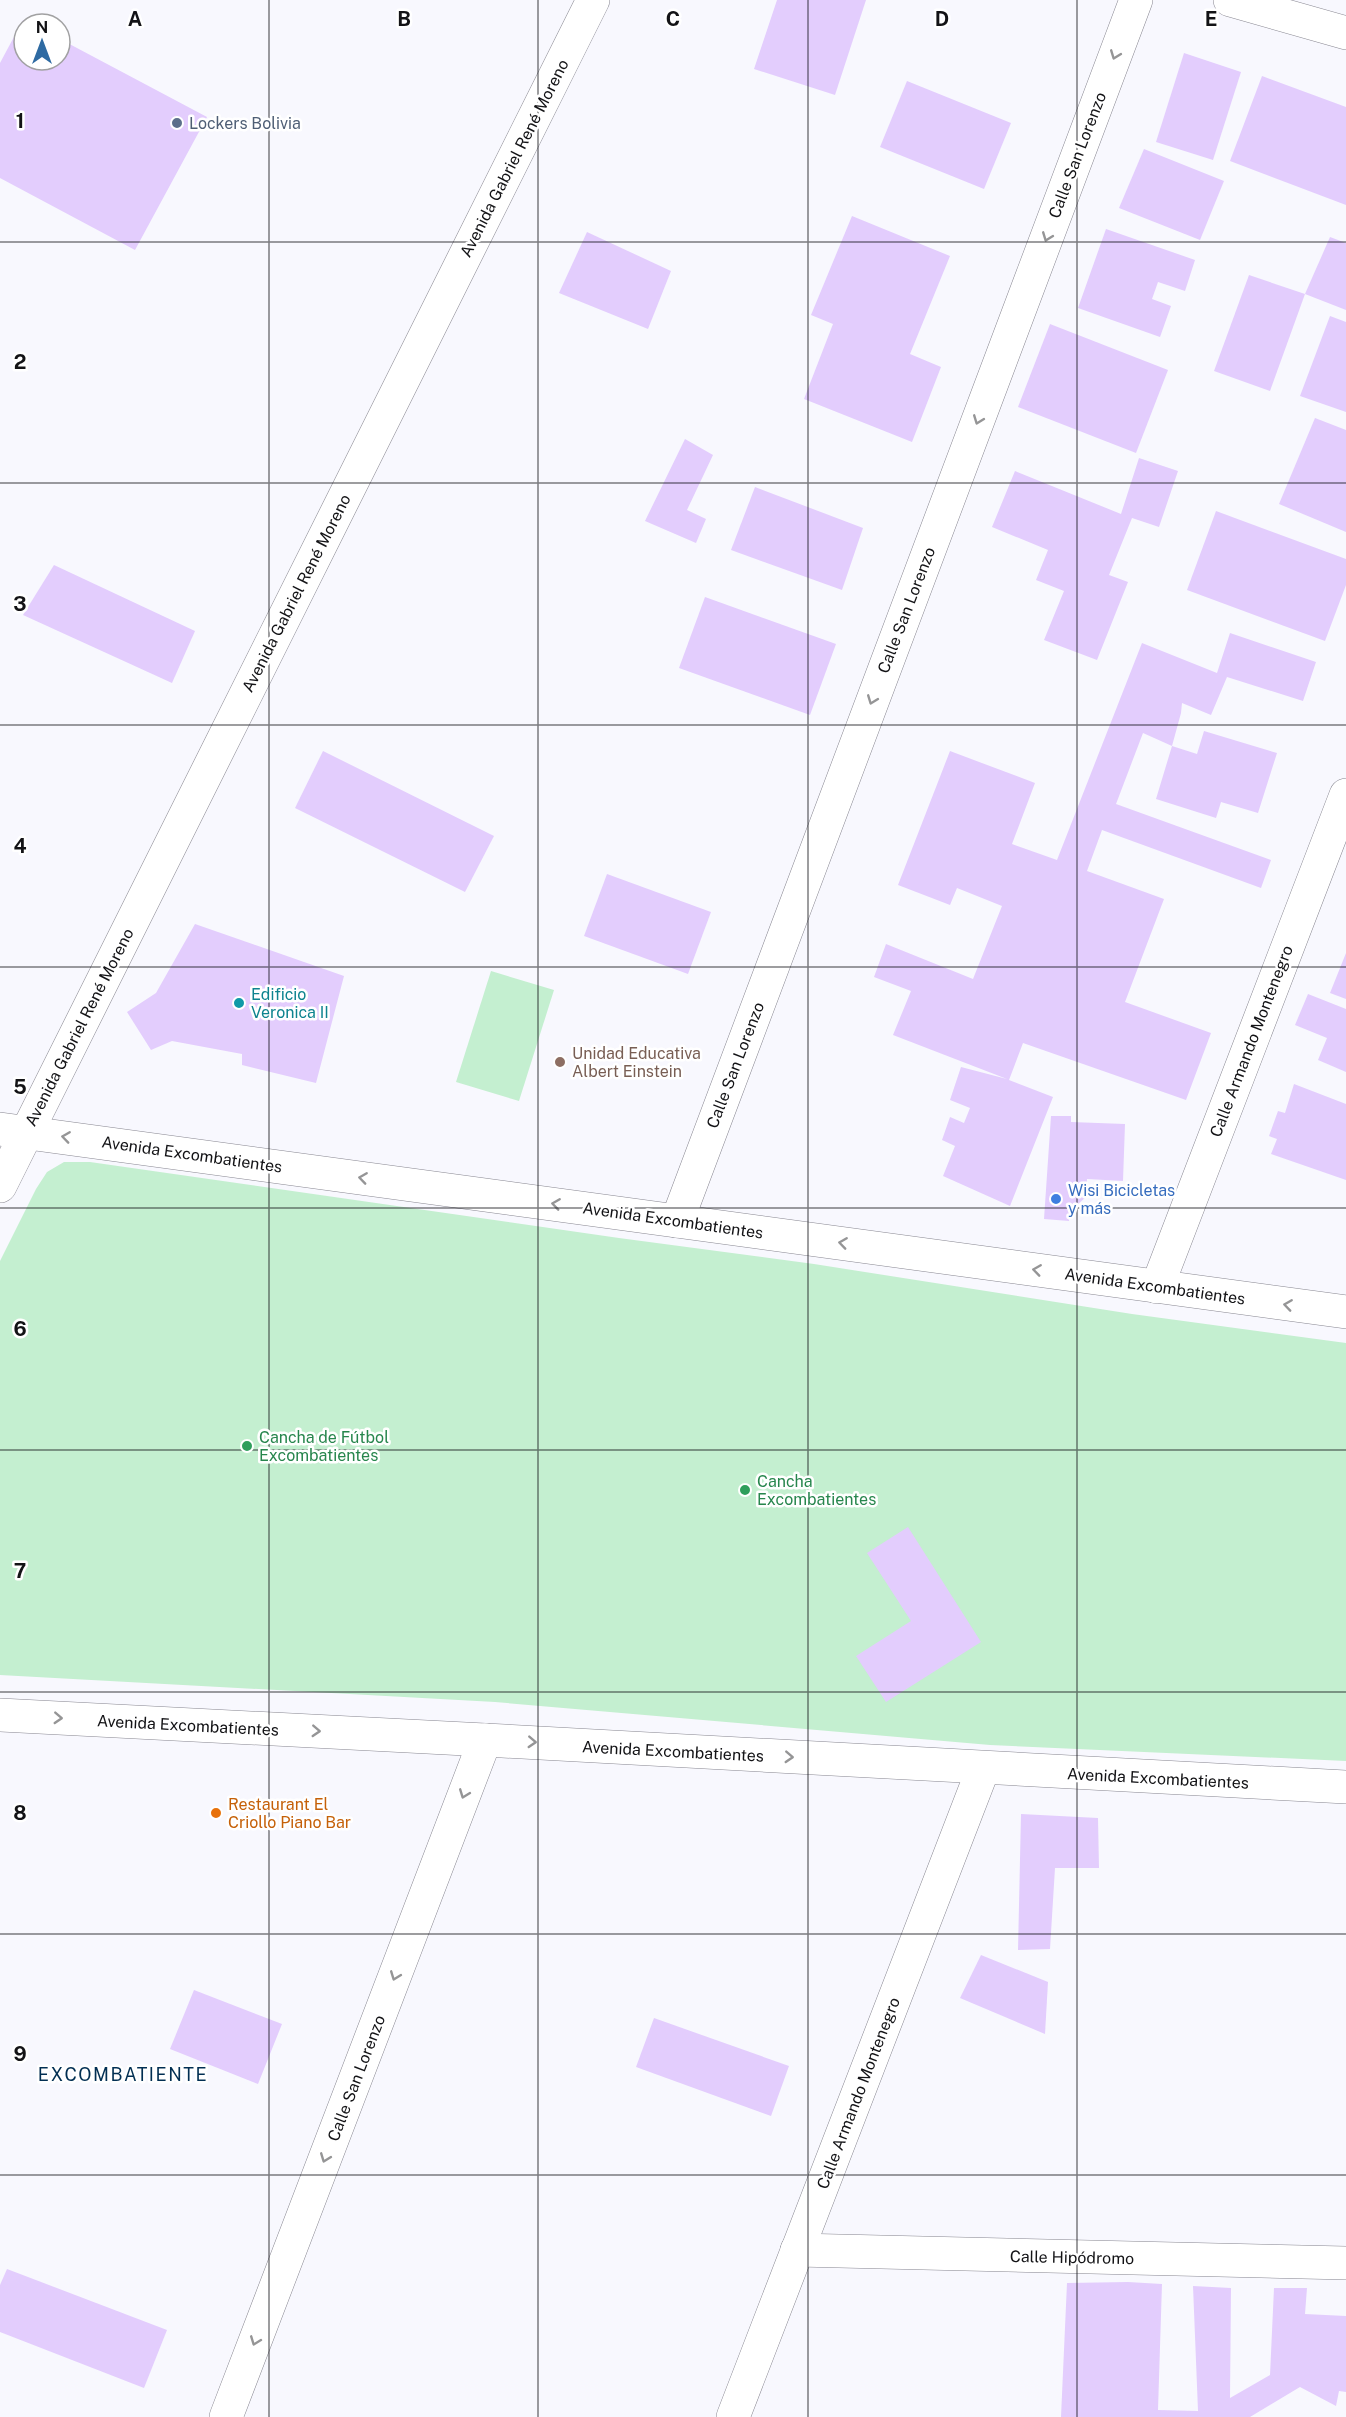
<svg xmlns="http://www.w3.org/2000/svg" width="1346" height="2417" font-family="'Public Sans',sans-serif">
<rect width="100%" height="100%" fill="#f8f8fe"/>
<g fill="#c4efd0">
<path d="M491,971l63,19 -35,111 -63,-19z"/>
<path d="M64,1162h26l529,76 195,26 318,50 214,29v418l-356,-16 -495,-43 -495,-27v-414l36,-72 11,-17z"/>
</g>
<g fill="#e3cdfd">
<path d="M777,0h89l-31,95 -81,-26z"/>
<path d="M23,20l8,4h-7v36h36v-21l147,78 -72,133 -135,-72v-115z"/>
<path d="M1184,53l57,19 -28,88 -57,-18z"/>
<path d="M1262,76l84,31v98l-116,-44z"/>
<path d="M907,81l104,42 -27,66 -104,-42z"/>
<path d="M1144,149l80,32 -24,59 -81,-32z"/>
<path d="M852,216l98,40 -40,98 31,13 -29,75 -108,-43 29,-75 -22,-9z"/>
<path d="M1106,229l89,31 -10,31 -27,-9 -6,17 19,7 -11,31 -82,-29z"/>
<path d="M587,232l84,39 -23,58 -89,-36z"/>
<path d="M1330,237l16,6v67l-41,-16z"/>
<path d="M1249,275l56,19 -35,97 -56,-20z"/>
<path d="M1330,316l16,6v90l-46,-16z"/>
<path d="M1050,324l118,46 -32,83 -118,-46z"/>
<path d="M1315,418l31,12v102l-67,-28z"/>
<path d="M685,439l28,16 -26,55 19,9 -10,24 -51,-22z"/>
<path d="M1139,458l39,13 -19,56 -27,-9 -23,57 19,7 -31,78 -53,-20 20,-49 -28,-11 12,-30 -56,-23 23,-56 106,43z"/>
<path d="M755,487l108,41 -21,62 -111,-40z"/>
<path d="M1216,511l130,48v26l-21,56 -138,-51z"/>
<path d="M54,565l141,66 -23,52 -149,-68z"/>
<path d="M705,597l131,47 -26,71 -131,-47z"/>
<path d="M1230,633l86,29 -13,39 -76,-24 -16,38 -29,-12 -1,10 -9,33 25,8 7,-23 73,22 -19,60 -37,-11 -5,16 -60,-19 16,-53 -29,-13 -27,71 155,56 -10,28 -159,-58 -15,41 77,28 -39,103 86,31 -25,67 -163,-57 -14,37 44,17 -43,109 -67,-30 12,-30 -13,-6 8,-23 14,6 6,-15 -20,-8 11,-33 46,12 -114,-44 18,-44 -37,-14 12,-33 87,35 29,-73 -45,-18 -7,17 -52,-20 52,-134 85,32 -23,61 45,16 85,-217 75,30z"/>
<path d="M323,751l171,85 -29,56 -170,-84z"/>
<path d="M607,874l104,38 -23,62 -104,-38z"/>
<path d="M195,924l149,52 -28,107 -74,-18v-11l-70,-13 -21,9 -24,-38 29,-19z"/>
<path d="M1346,953v46l-16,-6z"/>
<path d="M1308,994l38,15v63l-28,-12 9,-22 -32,-13z"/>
<path d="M1294,1084l52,20v76l-75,-26 6,-15 -8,-3 9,-25 7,2z"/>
<path d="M1051,1116h20v6l54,2 -2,57 -36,-2 -1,18 -16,14 -1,10 -25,-2z"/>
<path d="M908,1527l73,115 -95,60 -30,-46 55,-35 -44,-68z"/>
<path d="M1021,1814l77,4 1,50h-44l-5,81 -32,1z"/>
<path d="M981,1955l67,27 -3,52 -85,-36z"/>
<path d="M194,1990l88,34 -24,60 -88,-35z"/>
<path d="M654,2018l135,48 -18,50 -135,-49z"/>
<path d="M7,2269l160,61 -23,58 -144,-56v-47z"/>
<path d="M1128,2282l34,2 -4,126 40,1 -5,-125 38,2 -1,110 40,-23 4,-87h33l-2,26 41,2v76l-7,-1 -3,15 -36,-19 -50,30h-189l6,-134z"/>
</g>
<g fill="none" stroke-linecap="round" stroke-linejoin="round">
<defs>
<g id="minor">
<path d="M1230,0l116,33"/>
<path d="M0,1129l1346,183"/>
<path d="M677,1221l459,-1221"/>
<path d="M1157,1287l189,-492"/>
<path d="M0,1715l485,25 861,47"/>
<path d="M797,2250l549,13"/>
<path d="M226,2417l259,-677"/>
<path d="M733,2417l250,-648"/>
</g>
<path id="tertiary" d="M0,1186l593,-1186"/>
</defs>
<use href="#minor" stroke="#888791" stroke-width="34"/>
<use href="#tertiary" stroke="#888791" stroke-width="34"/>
<use href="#minor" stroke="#fff" stroke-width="33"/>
<use href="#tertiary" stroke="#fff" stroke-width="33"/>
</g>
<defs><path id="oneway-chevron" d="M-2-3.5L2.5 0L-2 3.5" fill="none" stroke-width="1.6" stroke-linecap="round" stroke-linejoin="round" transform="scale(1.5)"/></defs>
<g stroke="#959596">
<use href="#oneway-chevron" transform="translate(1115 55) rotate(111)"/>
<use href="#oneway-chevron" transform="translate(1047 237) rotate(111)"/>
<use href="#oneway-chevron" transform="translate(978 420) rotate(111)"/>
<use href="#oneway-chevron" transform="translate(872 700) rotate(111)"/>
<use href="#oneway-chevron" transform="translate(66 1137) rotate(-172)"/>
<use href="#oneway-chevron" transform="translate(363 1178) rotate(-172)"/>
<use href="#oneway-chevron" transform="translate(556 1204) rotate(-172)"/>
<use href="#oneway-chevron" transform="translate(843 1243) rotate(-172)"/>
<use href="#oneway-chevron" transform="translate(1037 1270) rotate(-172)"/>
<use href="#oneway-chevron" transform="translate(1288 1305) rotate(-172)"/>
<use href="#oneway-chevron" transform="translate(58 1718) rotate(3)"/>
<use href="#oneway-chevron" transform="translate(316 1731) rotate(3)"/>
<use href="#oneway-chevron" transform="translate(532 1742) rotate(3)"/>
<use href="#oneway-chevron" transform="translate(789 1757) rotate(3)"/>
<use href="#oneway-chevron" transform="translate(464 1794) rotate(111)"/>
<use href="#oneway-chevron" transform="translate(395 1976) rotate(111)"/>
<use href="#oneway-chevron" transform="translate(325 2158) rotate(111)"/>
<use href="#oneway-chevron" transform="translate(255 2341) rotate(111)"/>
</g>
<path fill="none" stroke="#131316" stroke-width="1.5" stroke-opacity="0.55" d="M269,0v2417M538,0v2417M808,0v2417M1077,0v2417M0,242h1346M0,483h1346M0,725h1346M0,967h1346M0,1208h1346M0,1450h1346M0,1692h1346M0,1934h1346M0,2175h1346"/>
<circle fill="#5c6f8a" stroke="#fff" stroke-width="2" cx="177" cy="123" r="6"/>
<circle fill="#0f9aa8" stroke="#fff" stroke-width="2" cx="239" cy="1003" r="6"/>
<circle fill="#8d6e63" stroke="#fff" stroke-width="2" cx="560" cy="1062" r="6"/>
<circle fill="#3f7fe0" stroke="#fff" stroke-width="2" cx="1056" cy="1199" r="6"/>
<g fill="#2e9e5b" stroke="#fff" stroke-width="2">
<circle cx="247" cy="1446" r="6"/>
<circle cx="745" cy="1490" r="6"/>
</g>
<circle fill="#e8710a" stroke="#fff" stroke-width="2" cx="216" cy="1813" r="6"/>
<g text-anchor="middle" stroke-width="5" stroke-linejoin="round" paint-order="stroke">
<g font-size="16" fill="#4e5e75" stroke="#fff" text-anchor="start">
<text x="189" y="129">Lockers Bolivia</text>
</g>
<g font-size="16" fill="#131316" stroke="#fff">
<text transform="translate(1077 155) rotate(-69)" y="6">Calle San Lorenzo</text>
<text transform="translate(514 158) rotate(-63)" y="6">Avenida Gabriel René Moreno</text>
<text transform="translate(296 593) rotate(-63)" y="6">Avenida Gabriel René Moreno</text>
<text transform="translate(906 610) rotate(-69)" y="6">Calle San Lorenzo</text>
<text transform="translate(79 1027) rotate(-63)" y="6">Avenida Gabriel René Moreno</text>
<text transform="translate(1251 1041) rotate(-69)" y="6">Calle Armando Montenegro</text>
<text transform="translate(735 1065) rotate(-69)" y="6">Calle San Lorenzo</text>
<text transform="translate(192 1154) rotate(8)" y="6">Avenida Excombatientes</text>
<text transform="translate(673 1220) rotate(8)" y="6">Avenida Excombatientes</text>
<text transform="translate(1155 1286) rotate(8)" y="6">Avenida Excombatientes</text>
<text transform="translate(188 1725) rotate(3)" y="6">Avenida Excombatientes</text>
<text transform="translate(673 1751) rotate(3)" y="6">Avenida Excombatientes</text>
<text transform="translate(1158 1778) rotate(3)" y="6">Avenida Excombatientes</text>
<text transform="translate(356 2078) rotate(-69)" y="6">Calle San Lorenzo</text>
<text transform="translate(858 2093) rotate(-69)" y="6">Calle Armando Montenegro</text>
<text transform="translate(1072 2257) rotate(1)" y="6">Calle Hipódromo</text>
</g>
<g font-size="16" fill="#0d838f" stroke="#fff" text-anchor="start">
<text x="251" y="1000">Edificio<tspan x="251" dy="18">Veronica II</tspan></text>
</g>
<g font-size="16" fill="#785e54" stroke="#fff" text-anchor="start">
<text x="572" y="1059">Unidad Educativa<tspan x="572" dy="18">Albert Einstein</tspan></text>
</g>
<g font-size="16" fill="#366cbe" stroke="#fff" text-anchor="start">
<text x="1068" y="1196">Wisi Bicicletas<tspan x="1068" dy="18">y más</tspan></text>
</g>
<g font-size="16" fill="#27864d" stroke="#fff" text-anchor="start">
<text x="259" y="1443">Cancha de Fútbol<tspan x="259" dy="18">Excombatientes</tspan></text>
<text x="757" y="1487">Cancha<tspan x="757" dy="18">Excombatientes</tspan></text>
</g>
<g font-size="16" fill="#c56008" stroke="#fff" text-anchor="start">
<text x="228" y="1810">Restaurant El<tspan x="228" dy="18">Criollo Piano Bar</tspan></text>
</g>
<g font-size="18" letter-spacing="1.5" fill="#012e52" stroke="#fff">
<text x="123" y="2081">EXCOMBATIENTE</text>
</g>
</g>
<g font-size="20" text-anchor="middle" font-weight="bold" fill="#131316" stroke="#fff" stroke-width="5" stroke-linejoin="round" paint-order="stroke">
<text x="135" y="26">A</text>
<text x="404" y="26">B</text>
<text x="673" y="26">C</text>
<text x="942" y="26">D</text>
<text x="1211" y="26">E</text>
<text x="20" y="128">1</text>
<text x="20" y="369">2</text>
<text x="20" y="611">3</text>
<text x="20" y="853">4</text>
<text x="20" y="1094">5</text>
<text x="20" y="1336">6</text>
<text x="20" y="1578">7</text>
<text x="20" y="1820">8</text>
<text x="20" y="2061">9</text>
</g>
<g transform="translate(42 42)"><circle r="28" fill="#ffffff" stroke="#a1a1a2" stroke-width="1.5"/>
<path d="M0-4.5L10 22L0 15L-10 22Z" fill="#2e6aa2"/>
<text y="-9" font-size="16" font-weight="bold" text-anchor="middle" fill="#131316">N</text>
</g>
</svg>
